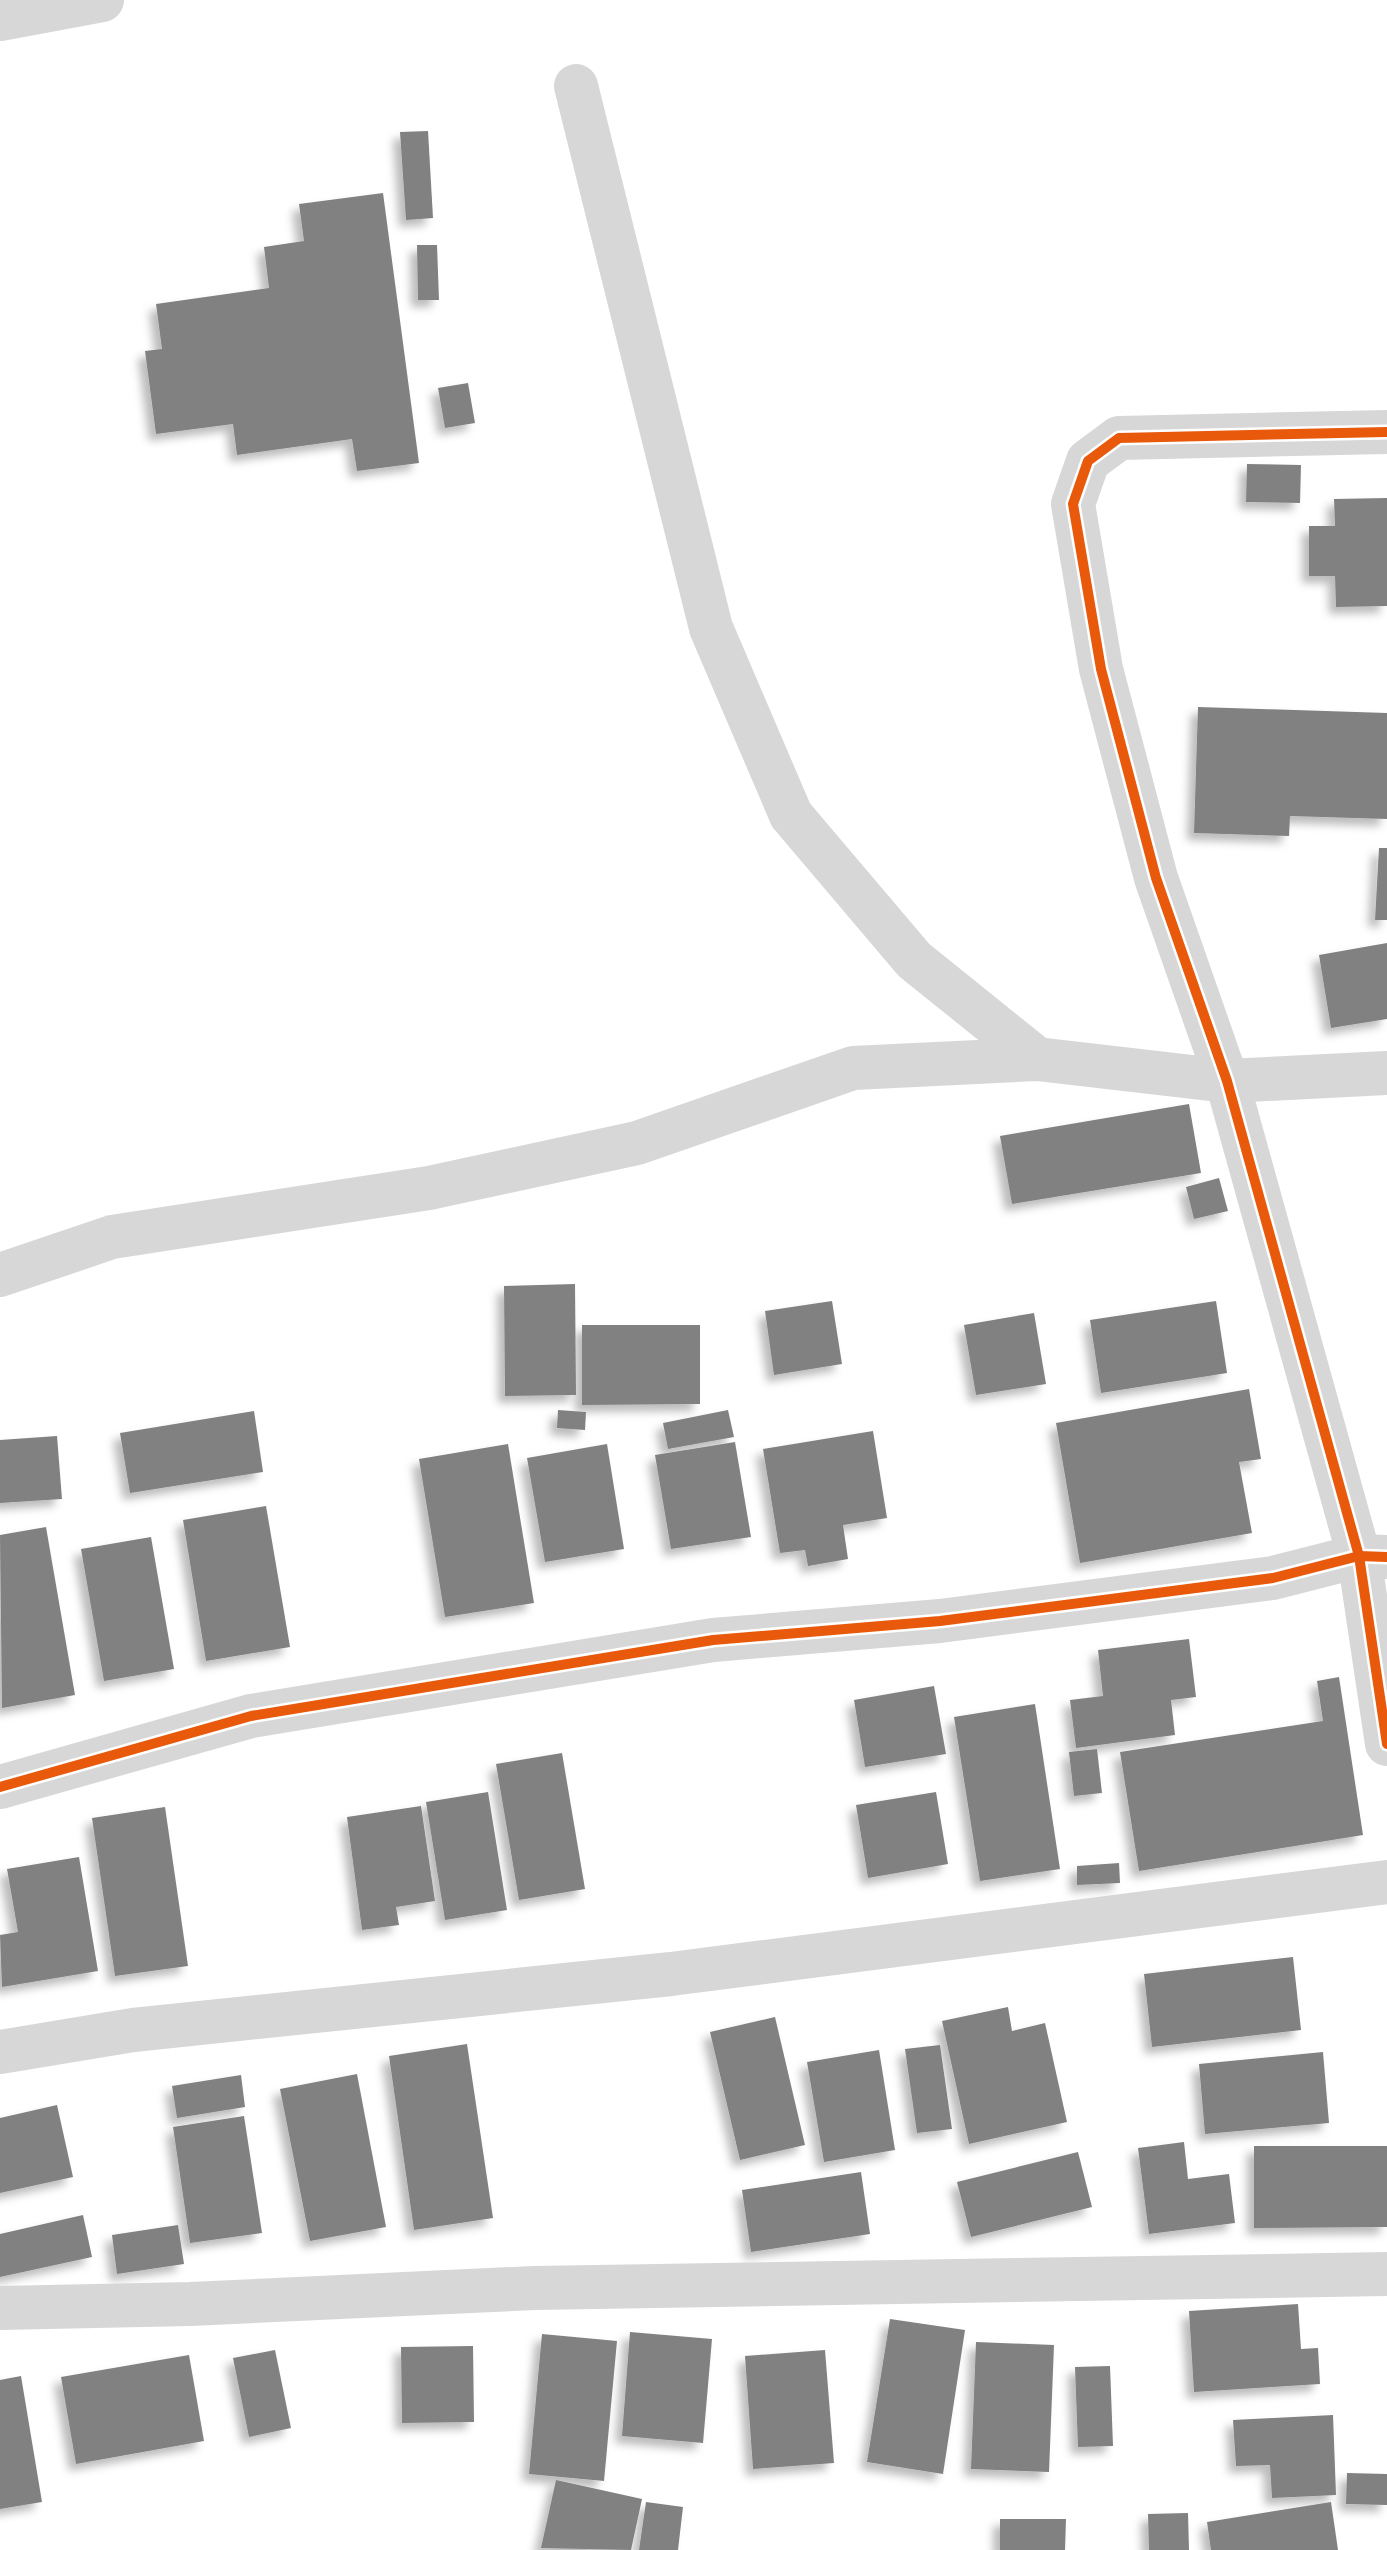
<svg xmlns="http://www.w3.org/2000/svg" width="1387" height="2550" font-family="Cabin,sans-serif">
<defs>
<filter id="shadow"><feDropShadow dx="-7" dy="7" stdDeviation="4" flood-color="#0004"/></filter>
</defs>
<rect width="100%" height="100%" fill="#fff"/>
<g fill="#818181" filter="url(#shadow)">
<path d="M428,131l5,87 -27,2 -6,-88z"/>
<path d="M383,193l36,270 -62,8 -5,-32 -115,16 -4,-31 -77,10 -11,-83 17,-2 -6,-45 113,-16 -5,-41 40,-6 -5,-37z"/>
<path d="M417,245h20l2,55h-21z"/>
<path d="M468,383l7,40 -30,5 -7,-40z"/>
<path d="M1247,464l54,1 -1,38 -54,-1z"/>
<path d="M1387,498v108l-51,1 -1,-31h-26v-50h26l-1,-27z"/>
<path d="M1198,707l189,6v106l-97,-3 -1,20 -95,-3z"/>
<path d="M1379,848h8v72h-12z"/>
<path d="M1387,943v76l-56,9 -12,-73z"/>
<path d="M1189,1104l12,69 -189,31 -12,-68z"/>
<path d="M1219,1178l9,33 -34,8 -8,-32z"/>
<path d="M575,1284l1,111 -71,1 -1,-110z"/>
<path d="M832,1301l10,63 -68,11 -9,-64z"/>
<path d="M1216,1301l11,72 -126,20 -11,-73z"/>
<path d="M1034,1313l12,71 -70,11 -12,-70z"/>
<path d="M582,1325h118v79l-118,1z"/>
<path d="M1249,1389l12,70 -22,3 13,71 -172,30 -24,-140z"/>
<path d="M558,1410l28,2 -1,18 -28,-2z"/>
<path d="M728,1410l6,27 -66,12 -5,-26z"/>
<path d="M254,1411l9,61 -133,21 -10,-60z"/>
<path d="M873,1431l14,87 -44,7 5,34 -40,7 -3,-16 -25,3 -17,-104z"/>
<path d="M57,1436l5,63 -62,4v-63z"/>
<path d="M735,1442l16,95 -80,12 -16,-94z"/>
<path d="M508,1444l26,159 -89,14 -26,-158z"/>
<path d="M607,1444l17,105 -79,13 -18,-104z"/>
<path d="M266,1506l24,141 -84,14 -23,-141z"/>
<path d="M46,1527l29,168 -73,13 -2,-173z"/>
<path d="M151,1537l23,132 -70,12 -23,-132z"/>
<path d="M1189,1639l7,58 -25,3 4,35 -99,13 -6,-48 33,-4 -5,-46z"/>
<path d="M1339,1677l24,158 -224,36 -19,-119 203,-31 -6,-40z"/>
<path d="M934,1686l12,68 -81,13 -11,-67z"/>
<path d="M1035,1704l25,165 -80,12 -26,-164z"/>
<path d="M1097,1749l5,44 -28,3 -5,-44z"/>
<path d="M562,1753l23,136 -66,11 -23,-136z"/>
<path d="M488,1792l19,118 -62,10 -19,-118z"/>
<path d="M936,1792l12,72 -80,14 -12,-73z"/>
<path d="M421,1806l14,95 -39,6 3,18 -37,5 -15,-113z"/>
<path d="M165,1807l23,159 -73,10 -23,-158z"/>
<path d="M79,1857l19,114 -96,16 -2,-52 18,-3 -11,-63z"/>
<path d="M1119,1863l1,20 -43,2v-19z"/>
<path d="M1293,1957l8,73 -149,17 -8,-73z"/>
<path d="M1008,2007l4,24 33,-8 22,99 -98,22 -27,-123z"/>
<path d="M775,2017l30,128 -65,15 -30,-128z"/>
<path d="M467,2044l26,174 -79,12 -25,-174z"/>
<path d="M940,2045l12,84 -35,4 -12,-84z"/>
<path d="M879,2050l16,100 -71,12 -17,-100z"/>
<path d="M1323,2052l6,71 -124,11 -6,-70z"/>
<path d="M357,2074l29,153 -76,14 -30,-152z"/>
<path d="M241,2075l4,32 -68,11 -5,-32z"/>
<path d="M57,2105l16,72 -73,16v-75z"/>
<path d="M244,2116l18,117 -72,10 -17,-116z"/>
<path d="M1184,2142l4,37 41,-5 6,49 -86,11 -11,-86z"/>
<path d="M1254,2146h133v81l-133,1z"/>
<path d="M1078,2152l14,55 -121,30 -14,-55z"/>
<path d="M861,2172l9,62 -119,18 -9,-62z"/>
<path d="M83,2215l9,42 -92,20v-43z"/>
<path d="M178,2225l6,39 -67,10 -5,-39z"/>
<path d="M1298,2304l3,45 17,-1 2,36 -126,8 -5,-81z"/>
<path d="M890,2319l75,11 -22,144 -76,-12z"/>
<path d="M630,2332l82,7 -9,104 -81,-7z"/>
<path d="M542,2334l75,7 -13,140 -75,-7z"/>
<path d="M976,2342l78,3 -5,127 -78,-3z"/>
<path d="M473,2346l1,76 -72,1 -1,-76z"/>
<path d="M275,2350l16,78 -42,9 -16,-79z"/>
<path d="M825,2350l9,113 -81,6 -8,-113z"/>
<path d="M189,2355l15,86 -128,23 -15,-87z"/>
<path d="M1110,2366l3,80 -35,1 -3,-80z"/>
<path d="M21,2376l21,126 -42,7v-129z"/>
<path d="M1333,2415l3,80 -64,3 -2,-33 -34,1 -3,-46z"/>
<path d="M1347,2473l40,1v31l-41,-1z"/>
<path d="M556,2480l86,19 -11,51 -90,-2z"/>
<path d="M646,2502l37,5 -5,43h-39z"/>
<path d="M1331,2502l7,48h-127l-4,-28z"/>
<path d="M1188,2513l1,37h-40l-1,-36z"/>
<path d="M1000,2519h66l-1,31h-65z"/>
</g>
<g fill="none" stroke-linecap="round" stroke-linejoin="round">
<g stroke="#d7d7d7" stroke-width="44">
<path d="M0,19l102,-19"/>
<path d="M576,86l135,542 80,187 123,145 123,99"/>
<path d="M1387,432l-268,6 -31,23 -15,43 28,165 55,209 71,203 132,475 28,188"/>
<path d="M0,1275l112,-38 317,-49 208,-45 216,-75 184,-9 190,22 160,-8"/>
<path d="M0,1787l251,-71 462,-76 227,-19 333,-43 86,-22 28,1"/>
<path d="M0,2052l133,-22 538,-56 716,-92"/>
<path d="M0,2308l190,-4 344,-16 853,-14"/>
</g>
<defs>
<g id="cycleway">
<path d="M1387,432l-268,6 -31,23 -15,43 28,165 55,209 71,203 132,475 28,188"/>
<path d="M0,1787l251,-71 462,-76 227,-19 333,-43 86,-22 28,1"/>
</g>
</defs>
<use href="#cycleway" stroke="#fff" stroke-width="15"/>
<use href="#cycleway" stroke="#e8590c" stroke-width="10"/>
</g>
</svg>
